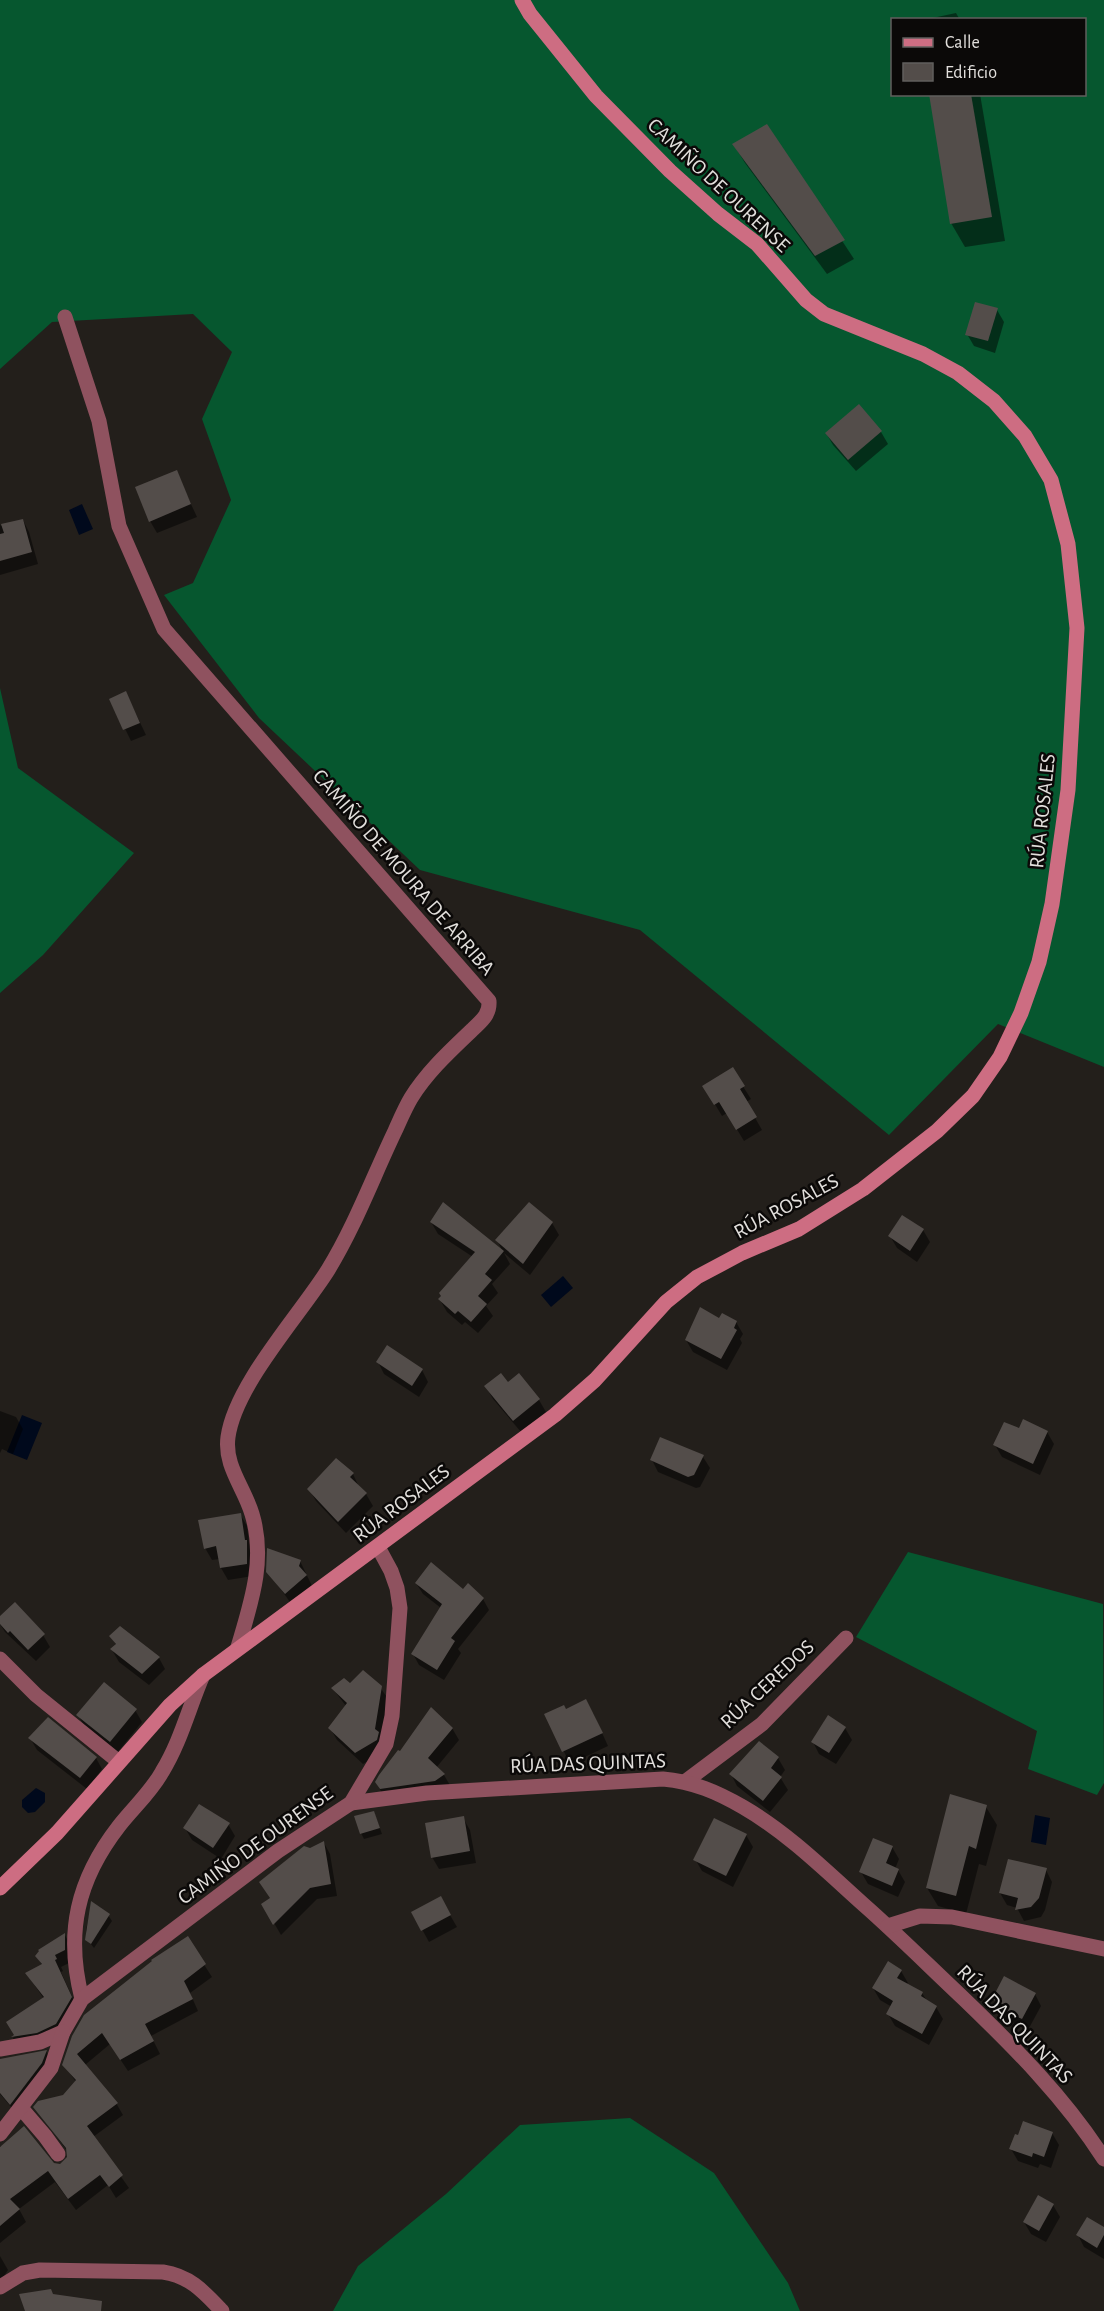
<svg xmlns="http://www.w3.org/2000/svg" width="1104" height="2311" font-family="'Alegreya Sans',sans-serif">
<rect width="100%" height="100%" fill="#231f1b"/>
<g fill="#06572f" fill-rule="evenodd">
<path d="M0,0h1104v1067l-106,-43 -109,111 -249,-205 -220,-60 -161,-152 -95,-123 29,-12 38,-83 -29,-81 30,-67 -39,-38 -141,8 -52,47zM892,20h192v74h-192z"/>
<path d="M0,688l18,80 116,85 -91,102 -43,38z"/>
<path d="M908,1552l195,52 1,179 -7,12 -69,-26 9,-38 -181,-94z"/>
<path d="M630,2118l84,55 74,110 12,28h-467l25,-45 88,-72 74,-69z"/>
</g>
<g fill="#00091c">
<path d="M82,504l11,25 -14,6 -10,-25z"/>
<path d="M563,1276l10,12 -22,19 -10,-12z"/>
<path d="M22,1415l20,8 -15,37 -20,-8z"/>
<path d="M36,1788l9,5v9l-10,10 -7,1 -6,-6v-7z"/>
<path d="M1035,1815l15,3 -4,27 -15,-3z"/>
</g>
<g fill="#0007">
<path d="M956,13l4,7h-37z"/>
<path d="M931,94h49l25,147 -40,6 -14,-24z"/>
<path d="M767,126l87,133 -27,15 -82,-111 -11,-18z"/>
<path d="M997,310l7,12 -9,31 -21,-7 -7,-12z"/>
<path d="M858,406l23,26 7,12 -32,27 -23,-26 -7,-12z"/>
<path d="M176,472l21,45 -40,16 -7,-12z"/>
<path d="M23,520l6,12 9,32 -38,11v-51l1,2z"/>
<path d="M126,693l20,42 -15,6 -20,-41z"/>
<path d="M732,1069l19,30 -5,3 16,28 -18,11 -17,-28 -5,3 -18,-30z"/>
<path d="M443,1205l60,47 -6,-12 55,-17 7,12 -29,40 -26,-22 6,11 -18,20 6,9 -12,13 7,10 -15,17 -13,-11 -3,3 -15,-13 -7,-12 33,-43 -35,-23 -7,-12z"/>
<path d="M903,1217l20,13 7,12 -13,20 -20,-14 -7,-12z"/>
<path d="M719,1320l17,2 7,12 -3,5 2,4 -15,27 -34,-18 -7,-12z"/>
<path d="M378,1362l44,8 6,12 -9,15 -35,-23z"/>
<path d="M508,1385l31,15 7,12 -25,20 -28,-33 -7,-12z"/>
<path d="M0,1411l16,6 7,12 -10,25 -11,-5 -2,4z"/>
<path d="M1019,1430l28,2 7,12 -14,31 -38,-18 -7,-12z"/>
<path d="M703,1457l7,11 -10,19 -4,1 -38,-16 -6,-12z"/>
<path d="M353,1474l6,13 7,7 7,12 -27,27 -30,-32 -7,-12z"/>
<path d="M240,1514l7,12 6,50 -25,4 -7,-12 -1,-9 -8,1 -7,-12z"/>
<path d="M300,1561l13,27 -21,17 -24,-34z"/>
<path d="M416,1583l47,8 20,8 6,11 -31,39 3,4 -17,27 -25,-15 -6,-11 28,-46 -18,-14z"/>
<path d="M0,1618l43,17 7,12 -14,14 -31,-29 -5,-8z"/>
<path d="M111,1637l48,21 6,11 -16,16 -30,-23 -7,-12 5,-4z"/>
<path d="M350,1685l30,2 8,12 -5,53 -20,12 -26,-24 -7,-12 16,-22 -13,-17z"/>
<path d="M135,1710l7,12 -25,31 -32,-26 -7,-12z"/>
<path d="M566,1711l27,2 15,33 -38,18 -24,-49z"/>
<path d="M452,1728l7,12 -23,28 8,7 7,12 -68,8 -7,-13z"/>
<path d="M845,1728l7,12 -16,24 -17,-10 -6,-12z"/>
<path d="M30,1738l66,20 6,11 -15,20 -50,-39z"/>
<path d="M759,1743l19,15 7,12 -5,7 8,13 -18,22 -33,-26 -6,-12z"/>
<path d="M986,1807l11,18 -11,41 -7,-2 -13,50 -28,-8 -11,-18z"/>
<path d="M374,1812l8,22 -18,5 -3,-6z"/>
<path d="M463,1818l7,12 6,33 -37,6 -7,-12z"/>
<path d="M228,1824l7,12 -14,23 -29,-19 -7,-12z"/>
<path d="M746,1835l7,12 -20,40 -31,-16 -7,-12z"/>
<path d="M324,1843l6,11 7,42 -20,3 -36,36 -18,-31 8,-5 39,-49z"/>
<path d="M892,1847l7,12 -4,10 3,1 7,12 -7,15 -30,-13 -7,-12z"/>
<path d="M1046,1870l6,12 -7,28 -4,7 -17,4 -7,-13 -10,-3 -7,-12z"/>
<path d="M440,1898l17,29 -28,15 -16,-29z"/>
<path d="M92,1903l16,12 4,6 -18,27 -7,-9 -1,-9z"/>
<path d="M65,1935l6,12v15l-10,5 2,4 -2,1 17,38 -15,26 -44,13 -6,-11 31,-39 -17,-25 15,-9 -5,-9z"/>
<path d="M187,1938l25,39 -22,16 8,18 -47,25 9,18 -32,17 -18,-27 -25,21 31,38 7,12 -30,22 36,51 -13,10 -8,-13 -32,25 -21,-28 -36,27 7,13 -26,21v-97l54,19 10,-1 5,-6 -1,-6 -33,-45 29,-10 12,-15 -12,-17z"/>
<path d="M901,1971l7,12 -2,2 16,8 5,8 9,6 7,12 -14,26 -34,-19 -7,-12 4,-7 -12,-7 -7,-12z"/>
<path d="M1035,1994l6,12 -13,24 -18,-9 -16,-22z"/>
<path d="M46,2051l6,11 -35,52 -17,-20v-34z"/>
<path d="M1052,2133l7,12 -8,23 -11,-4 -2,4 -20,-7 -7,-12z"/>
<path d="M1053,2205l7,12 -14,25 -15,-8 -7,-12z"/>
<path d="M1104,2229v30l-20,-12 -6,-12z"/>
<path d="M0,2256l8,14 -8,12z"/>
</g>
<g fill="#534d4a">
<path d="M929,94h42l21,123 -42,7z"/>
<path d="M767,124l78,116 -30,16 -83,-112z"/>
<path d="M975,302l23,6 -10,33 -23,-6z"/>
<path d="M859,404l23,27 -34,29 -23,-27z"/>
<path d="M177,470l14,34 -42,18 -14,-35z"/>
<path d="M23,519l9,33 -32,9v-27l4,-1 -3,-9z"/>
<path d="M126,691l14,32 -17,7 -14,-31z"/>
<path d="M733,1067l12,19 -5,3 17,28 -21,13 -17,-28 -5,3 -12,-19z"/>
<path d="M443,1202l61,49 -19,23 7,6 -14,16 9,8 -16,18 -13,-11 -3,3 -17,-15 3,-3 -2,-3 36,-41 -45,-30z"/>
<path d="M529,1202l24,20 -30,42 -28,-24z"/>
<path d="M902,1215l22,14 -14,22 -22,-15z"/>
<path d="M700,1307l19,11 3,-5 15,8 -3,7 3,2 -16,29 -36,-19z"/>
<path d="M387,1345l36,24 -11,17 -36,-24z"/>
<path d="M501,1373l7,9 11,-9 21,26 -27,22 -29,-35z"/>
<path d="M1023,1419l25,12 -15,33 -40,-19 11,-23 15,6z"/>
<path d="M660,1437l44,18 -10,20 -6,2 -38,-17z"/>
<path d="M336,1458l18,15 -4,4 17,16 -29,29 -31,-33z"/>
<path d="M241,1513l4,27h2v24l-27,4 -4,-22 -12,3 -6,-29z"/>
<path d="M267,1548l34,12 -2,6 8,9 -22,19 -19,-22z"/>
<path d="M431,1562l32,27 5,-6 16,15 -33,40 4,3 -18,29 -26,-16 31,-50 -27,-21z"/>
<path d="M15,1602l30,32 -17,16 -18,-19 -2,2 -8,-9v-8z"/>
<path d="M120,1626l40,31 -18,17 -32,-25 6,-5 -7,-8z"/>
<path d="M363,1670l19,16 -7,43 4,3 -2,8 -22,13 -27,-25 19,-25 -16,-15 13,-10 6,5z"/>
<path d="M104,1682l33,27 -27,33 -34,-27z"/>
<path d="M586,1699l17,34 -41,19 -18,-38 20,-9 2,4z"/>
<path d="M431,1707l22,21 -25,30 17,16 -10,7 -55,8 -5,-7 4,-7 19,-25 2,1z"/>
<path d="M828,1715l18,12 -17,26 -18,-11z"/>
<path d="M48,1717l49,40 -17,21 -52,-40z"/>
<path d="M759,1741l20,16 -8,11 11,9 -19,24 -34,-27z"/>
<path d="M950,1794l37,11 -11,44 -7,-3 -13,50 -30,-8z"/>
<path d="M199,1804l31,19 -17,25 -30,-20z"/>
<path d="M374,1811l6,17 -20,6 -6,-18z"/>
<path d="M464,1816l6,35 -39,7 -6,-35z"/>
<path d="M714,1818l33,16 -21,42 -33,-16z"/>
<path d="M873,1838l20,8 -7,17 13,6 -7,17 -33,-14z"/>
<path d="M324,1841l7,43 -21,4 -37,37 -12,-21 9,-6 -11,-16 45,-36 6,2z"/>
<path d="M1008,1859l39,9 -8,30 -8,9 -16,3 3,-12 -19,-5z"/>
<path d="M441,1896l10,19 -30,16 -10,-19z"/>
<path d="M91,1901l19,13 -19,30 -6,-4z"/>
<path d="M65,1933v17l-10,5 2,4 -2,1 17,37 -16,27 -19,9 -26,4 3,-2 -8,-13 38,-25 -19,-24 17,-9 -7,-8 4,-5 -1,-1z"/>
<path d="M188,1936l18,28 -22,17 9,18 -48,25 9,17 -34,19 -18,-27 -25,21 41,49 -31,23 36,49 -14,12 -9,-12 -32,24 -20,-28 -38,28 10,10 -20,17v-79l24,-21 30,37 6,1 7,-7 -1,-9 -33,-41 5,-6 25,-6 13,-15 -14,-15 10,-29 12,-21 68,-54 -1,-1z"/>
<path d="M888,1961l14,9 -5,8 26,14 -2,4 16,10 -15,28 -36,-20 7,-13 -21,-13z"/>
<path d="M1004,1976l32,17 -14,26 -21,-10 2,-4 -11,-6z"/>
<path d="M47,2050l-5,13 -32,42 -10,-12v-34z"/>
<path d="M1023,2121l30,11 -9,25 -11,-4 -1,4 -23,-8 6,-15 3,1z"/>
<path d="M1038,2195l16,9 -15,27 -16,-9z"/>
<path d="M1087,2217l17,10v8l-7,13 -21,-13z"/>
<path d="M51,2289l2,5 49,7 -1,10h-76l-6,-17z"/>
</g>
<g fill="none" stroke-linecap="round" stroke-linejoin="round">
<g stroke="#8f525f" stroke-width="15">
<path d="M65,317l34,104 20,105 45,103 325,372c1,14 -8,20 -17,29 -22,21 -45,42 -61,68 -6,10 -11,22 -16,33 -22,46 -40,95 -67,139 -29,46 -93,115 -100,167 -4,29 16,50 24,77 14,46 -1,89 -14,133"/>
<path d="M0,1659l36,36 83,67"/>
<path d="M686,1781l76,-57 84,-86"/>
<path d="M351,1803l76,-10 236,-14c31,3 54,13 80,28 45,26 83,64 121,98 34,30 66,62 99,93 52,50 102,100 141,161"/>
<path d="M888,1926l32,-10 32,1 152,32"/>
<path d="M82,1999c-17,-66 -5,-119 37,-173 14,-18 32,-34 43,-54 19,-31 27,-65 41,-97"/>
<path d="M0,2049l40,-7 23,-10 19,-33 196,-148 73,-48 35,-59 6,-28 8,-108 -3,-20 -6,-17 -13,-24"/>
<path d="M21,2108l24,28 13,18"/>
<path d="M0,2134l51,-66 12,-36"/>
<path d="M0,2287l23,-14 17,-3 123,2c27,4 41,20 59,39"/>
</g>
<path stroke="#cd6d82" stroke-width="15" d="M0,1888l57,-55 113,-128 33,-30 352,-260 40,-35 71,-78 31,-25 45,-24 57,-24 64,-40 74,-58 36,-35 27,-39 21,-44 18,-51 13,-58 16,-114 9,-162 -9,-84 -17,-64 -26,-44 -31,-35 -36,-28 -35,-19 -99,-40 -18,-14 -49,-56 -39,-30 -48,-43 -74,-75 -66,-82 -8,-14"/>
</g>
<g text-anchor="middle" stroke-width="5" stroke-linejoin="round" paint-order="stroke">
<g font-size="21" fill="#e2dfdc" stroke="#0b0908">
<text transform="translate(719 185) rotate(43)" y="7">CAMIÑO DE OURENSE</text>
<text transform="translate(1042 811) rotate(-84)" y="7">RÚA ROSALES</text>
<text transform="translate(404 872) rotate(49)" y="7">CAMIÑO DE MOURA DE ARRIBA</text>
<text transform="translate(786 1206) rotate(-28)" y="7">RÚA ROSALES</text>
<text transform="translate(401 1503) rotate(-37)" y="7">RÚA ROSALES</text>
<text transform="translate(767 1684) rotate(-43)" y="7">RÚA CEREDOS</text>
<text transform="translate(588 1763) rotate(-2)" y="7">RÚA DAS QUINTAS</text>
<text transform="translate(255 1845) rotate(-36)" y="7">CAMIÑO DE OURENSE</text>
<text transform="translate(1015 2024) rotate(46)" y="7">RÚA DAS QUINTAS</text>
</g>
</g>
<rect x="891" y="18" width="195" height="78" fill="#0b0908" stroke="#615f5d" stroke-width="1.5"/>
<rect x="903" y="38" width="30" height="9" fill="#cd6d82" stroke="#615f5d" stroke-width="1.5"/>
<text x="945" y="48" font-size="18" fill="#e2dfdc">Calle</text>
<rect x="903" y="63" width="30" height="18" fill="#534d4a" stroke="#615f5d" stroke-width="1.5"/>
<text x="945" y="78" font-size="18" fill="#e2dfdc">Edificio</text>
</svg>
